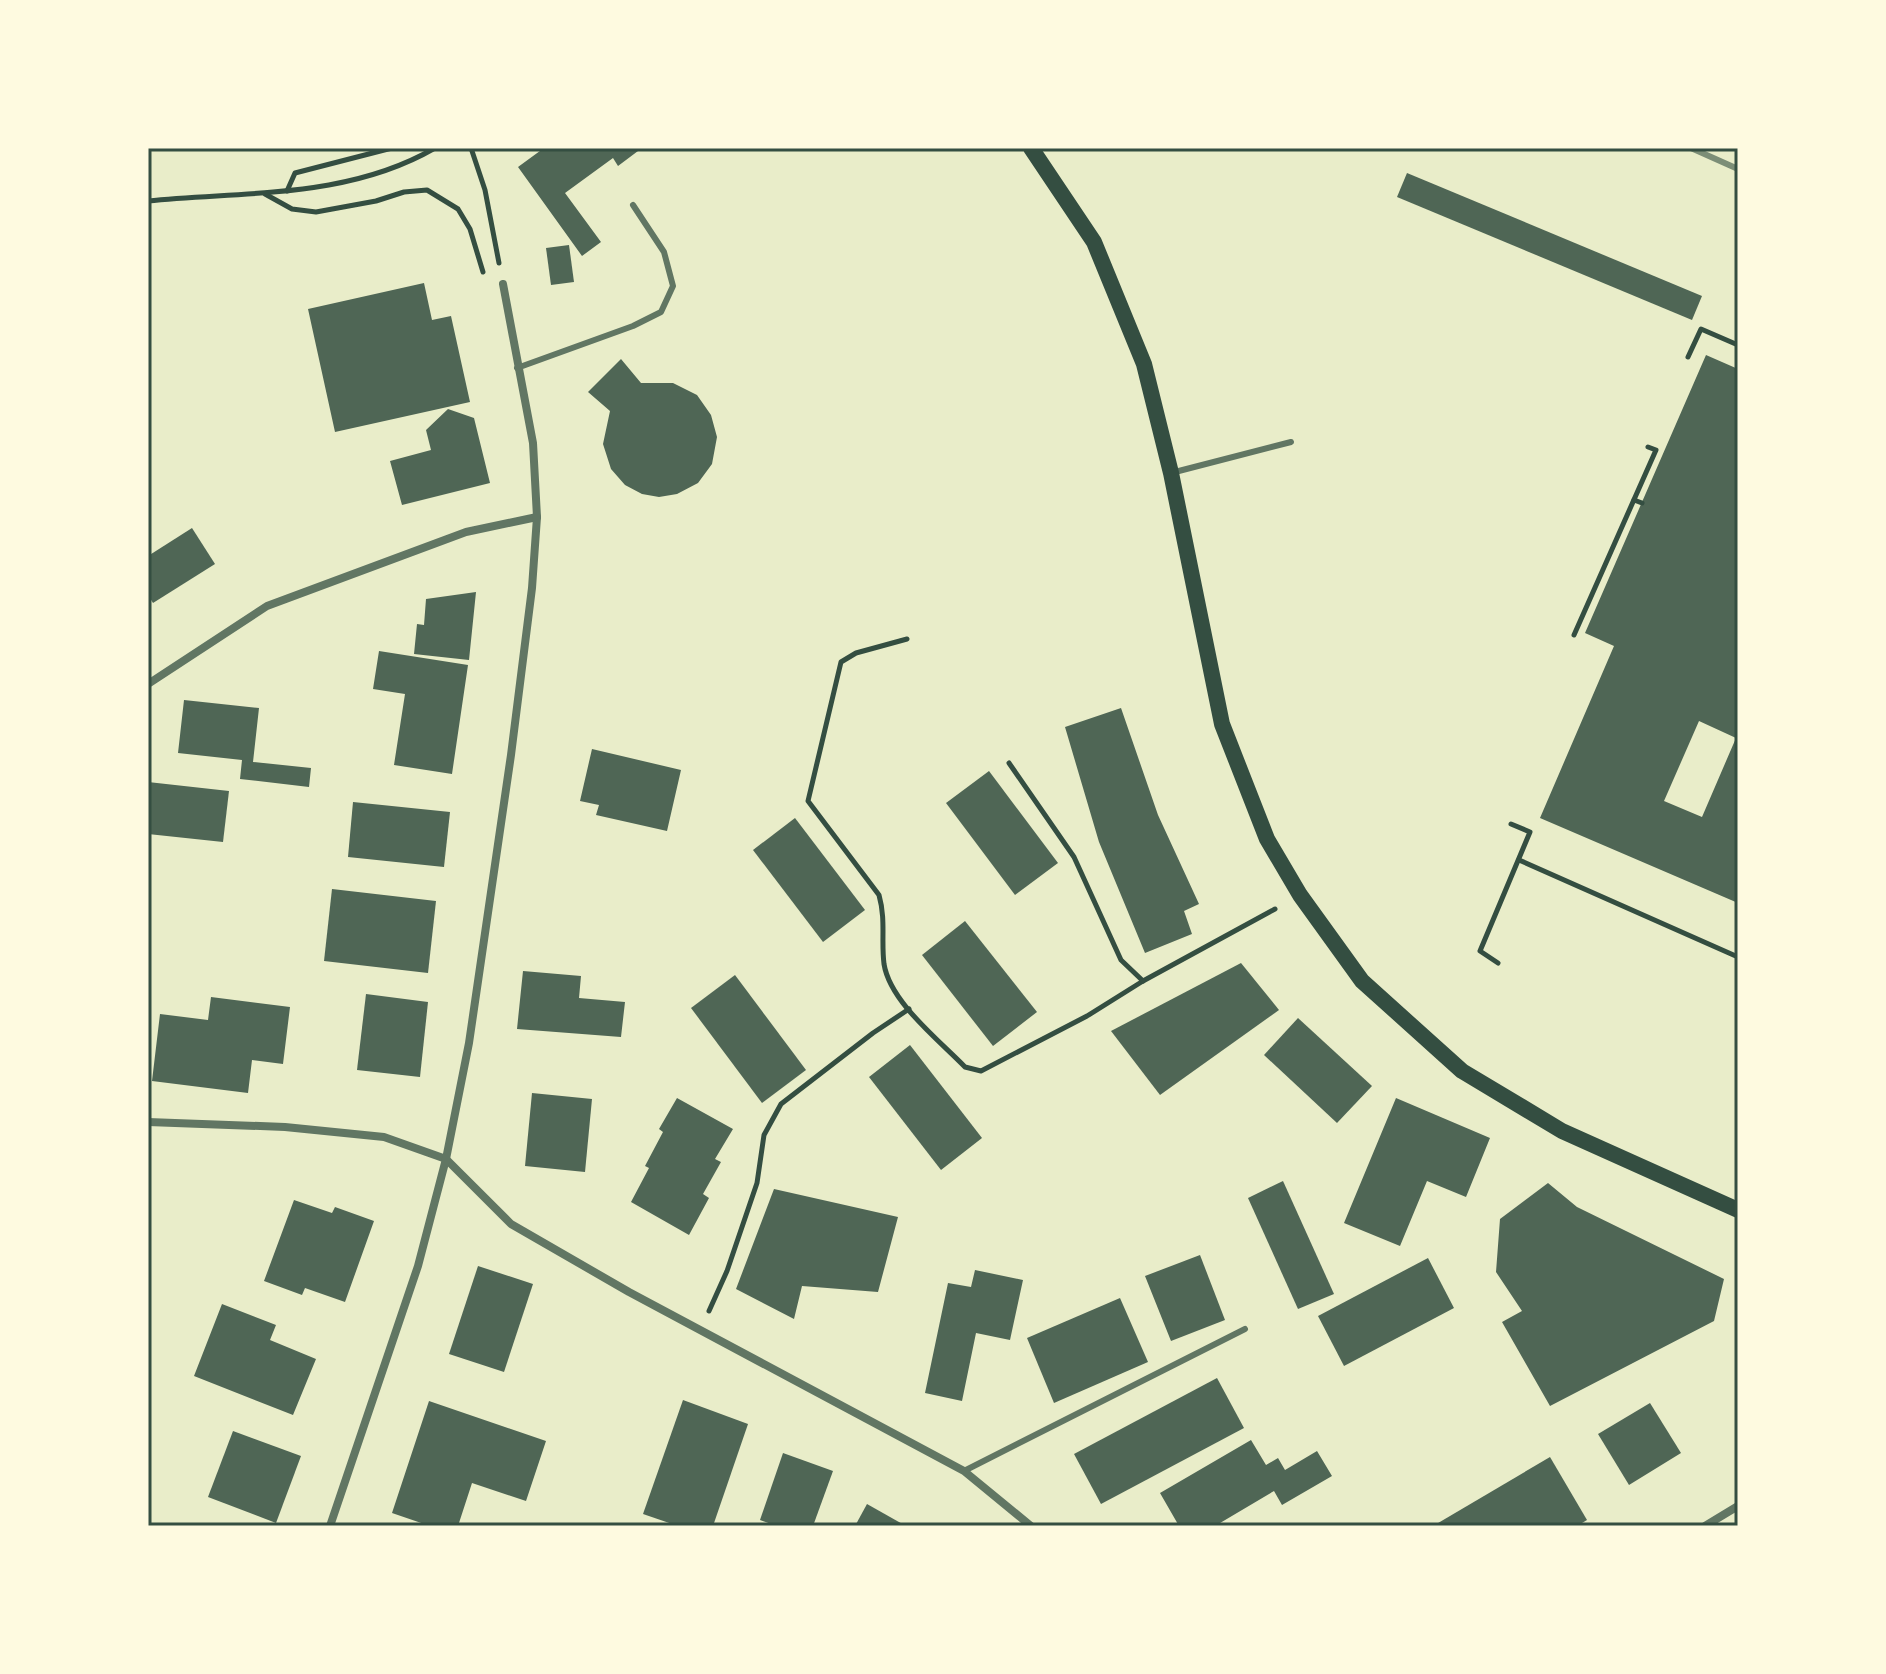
<svg xmlns="http://www.w3.org/2000/svg" width="1886" height="1674" font-family="Rubik,sans-serif">
<rect width="100%" height="100%" fill="#e9edc9"/>
<g fill="#4f6655" fill-rule="evenodd">
<path d="M544,148h98l-24,18 -5,-8 -48,35 36,49 -19,14 -64,-89z"/>
<path d="M1407,173l295,123 -10,24 -295,-123z"/>
<path d="M569,245l5,37 -23,3 -5,-37z"/>
<path d="M424,283l8,37 19,-4 19,86 -135,30 -27,-123z"/>
<path d="M1706,355l32,14v534l-198,-85 74,-172 -29,-13zM1699,721l37,17 -34,79 -38,-16z"/>
<path d="M621,359l20,24h32l24,12 14,20 6,22 -5,27 -14,19 -21,11 -18,3 -17,-3 -17,-9 -14,-16 -8,-25 7,-33 -22,-19z"/>
<path d="M448,409l26,9 16,65 -88,22 -12,-44 41,-11 -5,-20z"/>
<path d="M192,528l23,36 -62,39 -5,-8v-39z"/>
<path d="M476,592l-7,68 -55,-6 3,-30 7,1 2,-26z"/>
<path d="M379,651l89,14 -16,109 -58,-9 11,-71 -32,-5z"/>
<path d="M184,700l75,8 -6,54 58,6 -2,19 -69,-8 2,-19 -64,-7z"/>
<path d="M1121,708l37,107 41,89 -15,7 8,23 -47,19 -46,-111 -34,-115z"/>
<path d="M592,749l89,21 -14,61 -71,-16 3,-10 -19,-4z"/>
<path d="M989,771l69,92 -43,32 -69,-92z"/>
<path d="M148,782l81,9 -6,51 -75,-8z"/>
<path d="M353,802l97,10 -6,55 -96,-10z"/>
<path d="M795,818l70,92 -42,32 -70,-92z"/>
<path d="M332,889l104,12 -8,72 -104,-12z"/>
<path d="M965,921l72,91 -44,34 -71,-91z"/>
<path d="M1241,963l38,47 -119,85 -49,-64z"/>
<path d="M523,971l58,5 -2,22 46,4 -4,35 -104,-8z"/>
<path d="M735,975l71,95 -44,33 -71,-95z"/>
<path d="M366,994l62,8 -8,75 -63,-7z"/>
<path d="M211,997l79,10 -7,57 -31,-4 -4,33 -96,-12 8,-67 48,6z"/>
<path d="M1298,1018l74,68 -35,37 -73,-68z"/>
<path d="M910,1045l72,93 -41,32 -72,-93z"/>
<path d="M532,1093l60,6 -7,73 -60,-6z"/>
<path d="M677,1098l56,31 -18,30 6,3 -18,32 6,4 -20,37 -58,-33 18,-34 -4,-2 18,-34 -4,-3z"/>
<path d="M1396,1098l94,40 -24,59 -39,-16 -27,65 -56,-23z"/>
<path d="M1283,1181l51,113 -36,15 -50,-111z"/>
<path d="M1548,1183l29,24 147,72 -10,42 -164,85 -48,-84 20,-11 -26,-39 4,-53z"/>
<path d="M774,1189l124,28 -20,75 -76,-6 -8,33 -58,-30z"/>
<path d="M294,1200l38,13 3,-6 39,14 -29,81 -40,-14 -3,7 -38,-14z"/>
<path d="M1200,1255l25,65 -54,21 -26,-65z"/>
<path d="M1428,1258l26,50 -110,58 -26,-50z"/>
<path d="M478,1266l55,18 -29,88 -55,-18z"/>
<path d="M975,1270l48,10 -13,60 -34,-7 -14,68 -37,-8 23,-110 23,4z"/>
<path d="M1120,1298l28,64 -94,41 -27,-65z"/>
<path d="M222,1304l54,21 -6,15 46,19 -23,56 -99,-39z"/>
<path d="M1217,1378l27,50 -143,76 -27,-50z"/>
<path d="M683,1400l65,24 -35,102h-35l-35,-12z"/>
<path d="M429,1401l117,40 -20,60 -54,-18 -14,43h-28l-38,-13z"/>
<path d="M1650,1403l31,50 -52,32 -31,-51z"/>
<path d="M233,1431l68,25 -25,67 -68,-26z"/>
<path d="M1251,1440l15,25 12,-7 7,12 32,-19 15,25 -50,29 -8,-14 -59,35h-36l-19,-33z"/>
<path d="M783,1453l50,18 -20,55h-36l-17,-6z"/>
<path d="M1550,1457l37,63 -10,6h-144z"/>
<path d="M867,1504l39,22h-51z"/>
</g>
<g fill="none" stroke-linecap="round" stroke-linejoin="round">
<g stroke="#344e41" stroke-width="5">
<path d="M471,148l14,42 14,73"/>
<path d="M287,191l8,-18 97,-25"/>
<path d="M265,194l27,15 24,3 60,-11 28,-9 23,-2 31,19 12,20 13,43"/>
<path d="M148,201c97,-10 199,-2 287,-53"/>
<path d="M1688,357l13,-28 37,16"/>
<path d="M1634,500l8,3"/>
<path d="M1574,635l82,-185 -8,-3"/>
<path d="M907,639l-51,14 -15,9 -33,139 71,94c7,25 2,45 5,69 6,38 55,76 81,103l16,4 106,-55 56,-35 132,-72"/>
<path d="M1009,763l65,94 47,103 22,21"/>
<path d="M1519,860l219,97"/>
<path d="M1498,963l-18,-12 50,-119 -19,-8"/>
<path d="M709,1311l18,-40 30,-88 7,-48 17,-31 92,-71 36,-24"/>
</g>
<g stroke="#617663" stroke-width="6">
<path d="M517,368l116,-42 28,-14 12,-26 -9,-34 -31,-47"/>
<path d="M1171,473l120,-31"/>
<path d="M964,1471l281,-142"/>
</g>
<g stroke="#617663" stroke-width="8">
<path d="M148,684l119,-78 199,-74 71,-15"/>
<path d="M148,1122l137,5 99,10 62,22 65,65 118,68 335,179 67,55"/>
<path d="M330,1526l88,-260 28,-107 23,-116 42,-288 21,-167 5,-71 -4,-74 -30,-159"/>
<path d="M1705,1526l33,-20"/>
</g>
<path stroke="#344e41" stroke-width="16" d="M1031,148l63,94 50,122 27,109 51,251 45,115 33,56 62,86 100,90 100,60 176,79"/>
<path stroke="#7c8e77" stroke-width="6" d="M1691,148l47,21"/>
</g>
<rect width="1886" height="1674" fill="none" stroke="#fefae0" stroke-width="300"/>
<rect x="150" y="150" width="1586" height="1374" fill="none" stroke="#344e41" stroke-width="3"/>
</svg>
